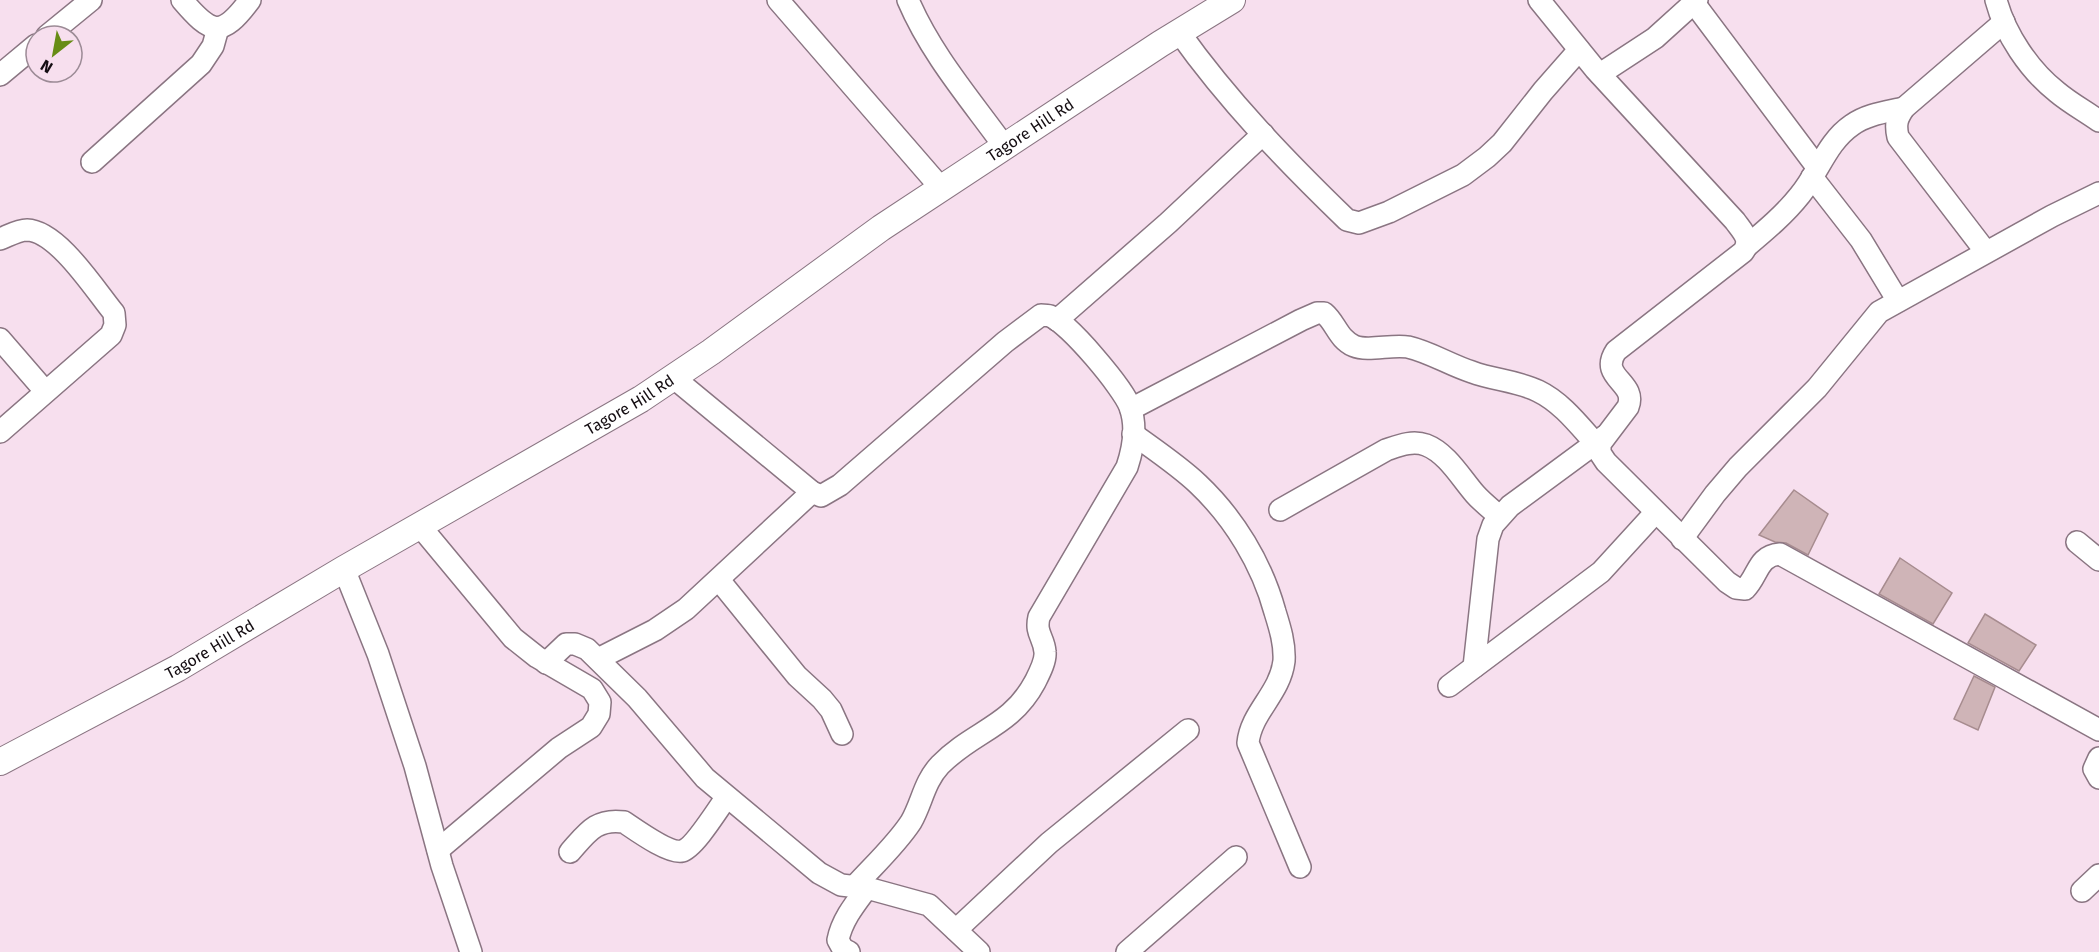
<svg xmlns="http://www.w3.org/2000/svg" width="2099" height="952" font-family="'Fira Sans',sans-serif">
<rect width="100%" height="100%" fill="#f7dfee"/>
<g fill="#cfb4b7" stroke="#a78c8f" stroke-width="1.5">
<path d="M1794,490l34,24 -20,41 -22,-12 -11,-1 -16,-7z"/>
<path d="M1900,558l52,35 -19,31 -54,-30z"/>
<path d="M1985,614l51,31 -17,26 -51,-28z"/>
<path d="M1974,676l21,11 -17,43 -24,-11z"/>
</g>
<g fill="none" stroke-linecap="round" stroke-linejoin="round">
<defs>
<g id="minor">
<path d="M182,0c29,34 39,39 68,0"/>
<path d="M778,0l163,188"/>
<path d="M908,0c23,54 62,99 96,146"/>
<path d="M1539,0l56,69 140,152c8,11 17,19 8,31l-127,99c-18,27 22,31 12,56l-28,37v9l6,9 121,120 9,6 9,1c14,-14 12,-33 35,-35l319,176"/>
<path d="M1996,0c9,34 33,70 61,92 13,11 28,19 42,29"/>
<path d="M1694,3l123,164"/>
<path d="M1179,32c49,69 108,130 168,188l12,3 30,-11 74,-37 24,-18 15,-14 41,-52 36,-41"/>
<path d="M47,36l44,-36"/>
<path d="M1600,74l55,-36 42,-38"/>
<path d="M0,75l36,-30"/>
<path d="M92,162l109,-98 12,-18 5,-18"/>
<path d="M1812,177l49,63 37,61"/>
<path d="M0,239c8,-3 18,-9 27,-9 31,1 68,60 87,83l1,12 -4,10 -111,97"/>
<path d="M1747,246c19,-16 38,-32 53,-51 19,-23 27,-53 52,-70 15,-11 35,-13 52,-17"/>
<path d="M1986,252l-88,-115c-3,-13 -1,-19 6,-29l100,-86"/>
<path d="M1057,320l111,-97 95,-89"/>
<path d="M0,339l45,52"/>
<path d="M674,378l138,114 9,4 19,-11 165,-143 36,-27c3,0 6,0 9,1 18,6 74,73 80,91 7,19 3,42 -3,60l-88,150c-4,17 5,20 6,35 1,9 -6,22 -10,30 -24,45 -62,49 -95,83 -16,17 -18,38 -29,57 -15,23 -39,45 -57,65"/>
<path d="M1131,409l170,-89 16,-7h7c12,10 14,26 30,33 14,6 38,-2 54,1 22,5 42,18 64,25 21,8 46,9 66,19 23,11 40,33 57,52"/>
<path d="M1133,434c22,16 46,32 65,50 36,34 64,80 77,128 5,16 10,32 9,49 -4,33 -33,51 -36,82l52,124"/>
<path d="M1280,510l106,-60c12,-4 26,-10 40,-5 21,8 35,33 49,49 7,8 16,15 24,22"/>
<path d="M420,526l93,112 24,19 55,32 8,13 -1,12 -8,13 -32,21 -121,102"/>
<path d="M1682,539l33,-45 23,-27 79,-79 62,-76 173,-96 47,-23"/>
<path d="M2077,542l22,18"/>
<path d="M344,569l34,85 37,112 27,100 29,86"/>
<path d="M719,580l78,96 25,23 9,11 11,24"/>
<path d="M598,659l57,-29 31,-21 126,-117"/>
<path d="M546,663l20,-19h9l12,5 50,49 68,80 114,95 22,12 26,3 62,17 50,47"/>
<path d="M1474,667l14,-128 5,-14 17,-19 95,-70"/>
<path d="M1449,686l152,-114 54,-59"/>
<path d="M2099,758l-5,11 5,9"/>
<path d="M570,852c17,-19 26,-34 54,-30 12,8 45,32 58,29 12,-3 36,-42 44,-53"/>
<path d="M2082,891l17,-16"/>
<path d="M956,930l93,-87 139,-113"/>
<path d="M849,952l-6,-3 -5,-9c4,-20 17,-36 29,-52"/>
<path d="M1127,952l109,-95"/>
</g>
<g id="major">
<path id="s1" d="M0,762l178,-94 166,-99 297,-170 70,-47 170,-124 279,-184 72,-44"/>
</g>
</defs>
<use href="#minor" stroke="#8a7582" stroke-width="24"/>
<use href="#major" stroke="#8a7582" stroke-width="28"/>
<use href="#minor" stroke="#fff" stroke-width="21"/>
<use href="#major" stroke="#fff" stroke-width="26"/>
</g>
<g text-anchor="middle" stroke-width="4.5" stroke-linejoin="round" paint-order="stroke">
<g font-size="16" fill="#140d12" stroke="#f7dfee">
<text dy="6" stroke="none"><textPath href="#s1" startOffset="1210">Tagore Hill Rd</textPath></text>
<text dy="6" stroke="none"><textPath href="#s1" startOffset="724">Tagore Hill Rd</textPath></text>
<text dy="6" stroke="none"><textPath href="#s1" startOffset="238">Tagore Hill Rd</textPath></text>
</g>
</g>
<g transform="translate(54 54) rotate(211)"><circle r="28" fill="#f7dfee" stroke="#9c8b96" stroke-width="1.5"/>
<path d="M0-4.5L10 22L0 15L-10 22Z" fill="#678c15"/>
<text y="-9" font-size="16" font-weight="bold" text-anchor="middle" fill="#140d12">N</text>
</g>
</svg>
